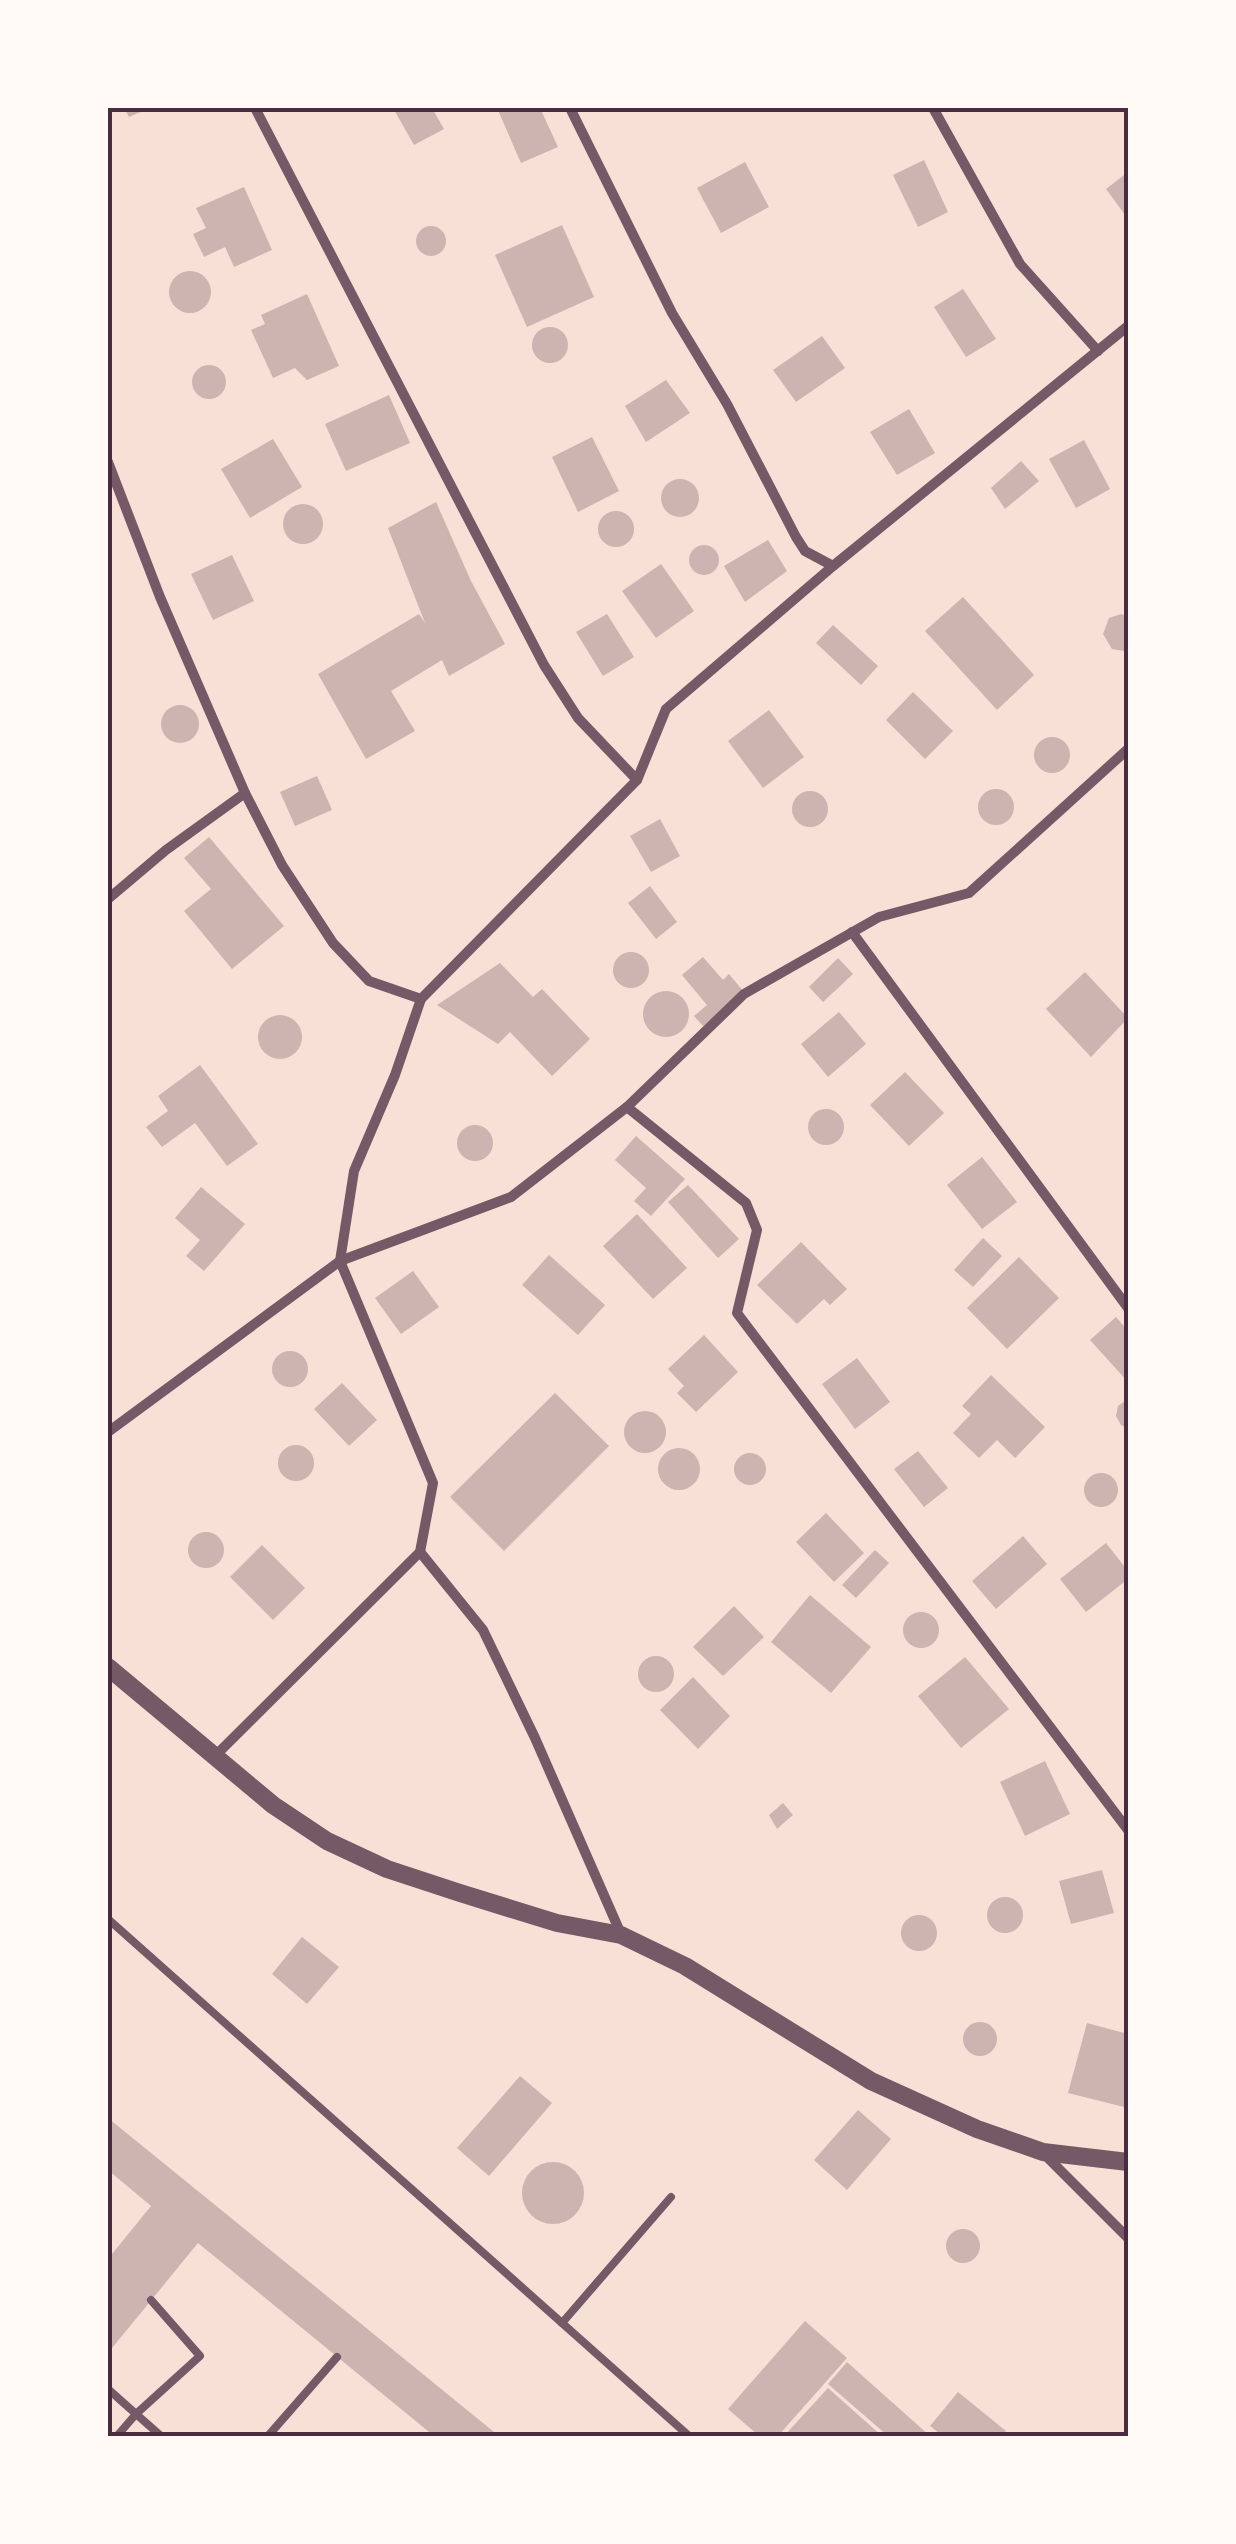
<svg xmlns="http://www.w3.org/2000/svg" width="1236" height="2544" font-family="Ubuntu,sans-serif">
<rect width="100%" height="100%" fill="#f7e1d7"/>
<g fill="#ccb4b1">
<path d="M124,108h26l-21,9z"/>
<path d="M393,108h39l12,21 -30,16z"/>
<path d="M497,108h43l18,39 -37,16z"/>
<path d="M924,160l24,52 -30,15 -25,-52z"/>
<path d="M745,162l24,45 -48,26 -24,-45z"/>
<path d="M1128,172v47l-22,-30z"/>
<path d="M244,187l28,63 -38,17 -9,-20 -21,10 -11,-23 13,-6 -10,-20z"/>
<path d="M562,225l32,72 -67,30 -32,-72z"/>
<circle cx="431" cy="241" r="15"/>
<circle cx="190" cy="292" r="21"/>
<path d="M963,289l33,50 -30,18 -32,-50z"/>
<path d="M307,294l32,72 -32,14 -12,-12 -22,10 -22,-48 14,-6 -4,-9z"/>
<circle cx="550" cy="345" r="18"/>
<path d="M822,336l23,32 -49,34 -23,-32z"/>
<circle cx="209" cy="382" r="17"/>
<path d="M666,380l24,33 -44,29 -21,-36z"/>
<path d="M389,395l21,48 -64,28 -21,-47z"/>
<path d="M909,409l26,44 -38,22 -27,-43z"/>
<path d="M592,437l27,54 -41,21 -26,-55z"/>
<path d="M273,439l29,48 -52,31 -29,-49z"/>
<path d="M1084,440l26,49 -34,19 -27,-49z"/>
<path d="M1021,461l18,20 -34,28 -14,-21z"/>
<circle cx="680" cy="498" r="19"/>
<path d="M436,502l35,79 34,63 -56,32 -7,-16 -51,31 24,40 -49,28 -48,-85 101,-60 6,9 -37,-95z"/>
<circle cx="303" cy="524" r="20"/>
<circle cx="616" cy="529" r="18"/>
<path d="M768,540l19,31 -42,31 -21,-36z"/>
<circle cx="704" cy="560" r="15"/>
<path d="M232,555l22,46 -41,19 -22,-46z"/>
<path d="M661,564l33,47 -38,27 -34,-47z"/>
<path d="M963,597l71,78 -37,35 -72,-79z"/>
<path d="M607,614l27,43 -31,19 -27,-44z"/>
<path d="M1121,614l7,2v33l-4,2 -12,-2 -9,-15 6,-16z"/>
<path d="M833,625l45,41 -17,19 -45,-42z"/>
<path d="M913,692l40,39 -28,28 -39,-39z"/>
<circle cx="180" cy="724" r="19"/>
<path d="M769,710l35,47 -41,31 -35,-47z"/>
<circle cx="1052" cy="755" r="18"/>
<path d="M317,776l15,34 -37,16 -15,-34z"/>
<circle cx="996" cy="807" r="18"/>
<circle cx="810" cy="809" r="18"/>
<path d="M660,819l20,37 -29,16 -21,-36z"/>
<path d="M209,837l75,89 -52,43 -48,-58 27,-22 -27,-31z"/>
<path d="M650,886l27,36 -21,17 -28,-36z"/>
<circle cx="631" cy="970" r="18"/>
<path d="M703,957l20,23 6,-6 15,18 -41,34 -9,-10 13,-11 -25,-30z"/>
<path d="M838,958l15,16 -30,28 -14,-15z"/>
<path d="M500,963l33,34 9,-8 48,50 -38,37 -42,-44 -12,12 -61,-39z"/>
<path d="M1085,972l43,46 -37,39 -45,-48z"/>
<circle cx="666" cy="1014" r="23"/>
<path d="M839,1012l27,32 -38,33 -27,-33z"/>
<circle cx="280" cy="1037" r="22"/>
<path d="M200,1065l58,79 -31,22 -32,-43 -33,24 -16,-20 22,-16 -10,-15z"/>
<path d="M905,1072l39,41 -35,33 -39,-41z"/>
<circle cx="826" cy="1127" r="18"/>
<circle cx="475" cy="1143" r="18"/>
<path d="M636,1136l49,43 -34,37 -17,-15 12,-13 -31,-28z"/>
<path d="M982,1157l35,45 -35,27 -35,-44z"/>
<path d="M688,1185l51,54 -21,19 -50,-56z"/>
<path d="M201,1187l44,37 -41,47 -18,-15 14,-16 -25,-22z"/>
<path d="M637,1214l50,54 -34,31 -50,-53z"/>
<path d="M983,1238l19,18 -29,31 -19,-17z"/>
<path d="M801,1242l46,47 -17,16 -6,-6 -27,25 -40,-39z"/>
<path d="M549,1255l56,50 -27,30 -56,-50z"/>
<path d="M1019,1257l40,41 -52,51 -40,-41z"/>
<path d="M413,1271l26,36 -38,27 -26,-36z"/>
<path d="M1116,1317l12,14v51l-38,-42z"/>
<path d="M704,1335l34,37 -42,40 -19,-19 7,-7 -16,-17z"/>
<circle cx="290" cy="1369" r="18"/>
<path d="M857,1358l33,44 -35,27 -33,-45z"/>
<path d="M991,1375l54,52 -30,31 -18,-18 -18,18 -26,-25 18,-19 -9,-8z"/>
<path d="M342,1383l35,37 -28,26 -35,-37z"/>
<path d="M555,1393l54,53 -105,105 -54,-54z"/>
<path d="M1128,1399v30l-7,-4 -5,-9 2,-10z"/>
<circle cx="645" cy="1432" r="21"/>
<circle cx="296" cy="1463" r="18"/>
<circle cx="679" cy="1469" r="21"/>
<path d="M918,1451l30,37 -24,19 -30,-38z"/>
<circle cx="750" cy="1469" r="16"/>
<circle cx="1101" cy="1490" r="17"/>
<path d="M826,1513l38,40 -30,29 -38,-40z"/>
<circle cx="206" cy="1550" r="18"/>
<path d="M1023,1536l24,28 -51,45 -24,-28z"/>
<path d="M1106,1543l22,28v8l-42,33 -26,-33z"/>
<path d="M262,1545l43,43 -32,32 -43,-43z"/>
<path d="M875,1550l14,13 -33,35 -14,-13z"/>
<path d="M810,1595l61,52 -40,46 -60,-51z"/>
<path d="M734,1606l30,31 -41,39 -30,-29z"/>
<circle cx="921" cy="1630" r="18"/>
<circle cx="656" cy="1674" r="18"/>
<path d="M965,1657l44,52 -48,39 -43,-52z"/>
<path d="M693,1677l37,39 -32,33 -38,-39z"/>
<path d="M1045,1761l25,53 -45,22 -25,-54z"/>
<path d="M783,1803l10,12 -16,14 -8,-14z"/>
<path d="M1102,1870l12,43 -43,11 -12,-43z"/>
<circle cx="1005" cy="1915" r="18"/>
<circle cx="919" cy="1933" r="18"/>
<path d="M302,1937l37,30 -32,37 -35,-30z"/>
<circle cx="980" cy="2039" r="17"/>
<path d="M1087,2023l41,11v74l-60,-15z"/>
<path d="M520,2076l32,27 -63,73 -32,-28z"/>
<path d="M858,2110l33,29 -44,51 -33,-30z"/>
<path d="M108,2118l391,318h-65l-236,-193 -90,110v-94l43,-53 -43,-36z"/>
<circle cx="553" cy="2193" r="31"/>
<circle cx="963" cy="2246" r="17"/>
<path d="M805,2321l42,37 -69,78h-19l-31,-27z"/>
<path d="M847,2362l83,74h-42l-60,-52z"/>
<path d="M828,2388l54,48h-98z"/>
<path d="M958,2392l48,39 -4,5h-59l-13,-10z"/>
</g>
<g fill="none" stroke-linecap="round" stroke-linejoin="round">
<g stroke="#755966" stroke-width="8">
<path d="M108,1919l454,404"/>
<path d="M671,2197l-109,126 127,113"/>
<path d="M151,2300l49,56 -64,58 25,22"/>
<path d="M108,2389l28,25 -19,22"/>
<path d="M268,2436l69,-79"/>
</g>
<g stroke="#755966" stroke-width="10">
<path d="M255,108l289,557 34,53 59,62"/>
<path d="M570,108l102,205 55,91 69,133 9,14 28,15"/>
<path d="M933,108l87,156 78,87"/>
<path d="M108,462l52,135 85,196 37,72 51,78 36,38 52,18"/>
<path d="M108,899l58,-49 79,-57"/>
<path d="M852,932l276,376"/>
<path d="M627,1107l119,96 11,27 -20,83 391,517"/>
<path d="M108,1432l232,-171 171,-64 116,-90 117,-113 135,-77 90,-24 159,-144"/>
<path d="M420,1552l63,78 52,108 86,196"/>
<path d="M215,1756l205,-204 13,-69 -93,-222 14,-90 41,-96 26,-76 216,-219 29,-71 167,-143 295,-240"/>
<path d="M1044,2154l84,84"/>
</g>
<path stroke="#755966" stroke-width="18" d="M108,1667l165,138 54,36 60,28 73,24 97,30 64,12 64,31 186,115 106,48 66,23 85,10"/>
</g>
<rect width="1236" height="2544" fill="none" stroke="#fffaf5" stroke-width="220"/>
<rect x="110" y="110" width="1016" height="2324" fill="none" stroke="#4a2c40" stroke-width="4"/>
</svg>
